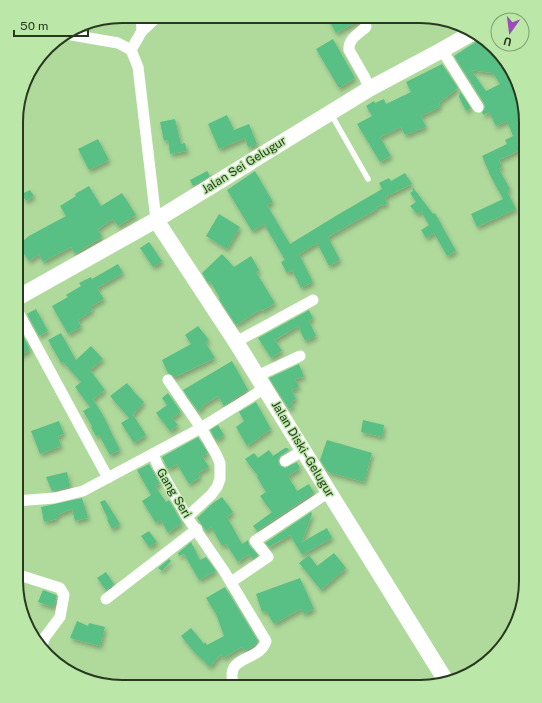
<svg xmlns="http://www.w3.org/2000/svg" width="542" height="703" font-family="'Public Sans',sans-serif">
<defs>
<filter id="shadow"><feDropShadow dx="2" dy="3.5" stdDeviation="2" flood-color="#0004"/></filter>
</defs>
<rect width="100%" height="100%" fill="#afda9c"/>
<g fill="#58c085" fill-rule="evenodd" filter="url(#shadow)">
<path d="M327,17h38l-29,16z"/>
<path d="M483,37l32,38 11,47v20l-8,3 2,5 -21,10 3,7 -3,2 11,20 -3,2 9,18 -39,18 -6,-13 32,-15 -12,-22 -9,-21 25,-12 -2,-4 8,-4 -6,-15 -11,5 -7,-14 -5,3 -2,-2 3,-6 -1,-4 -30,-47zM471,70l22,3 7,11 -14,7z"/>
<path d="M333,39l22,39 -16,10 -23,-39z"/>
<path d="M442,64l16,24 -19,15 1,4 -19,9 5,11 -21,8 -4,-8 -21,10 11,19 -11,6 -23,-38 15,-8 -6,-10 8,-5 1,2 9,-4 2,5 25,-12 -5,-10z"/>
<path d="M460,91l11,17 -5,3 -7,-14z"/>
<path d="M227,115l7,15 15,-6 8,20 -9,3 -3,-9 -26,11 -11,-25z"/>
<path d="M175,119l6,25 4,-1 2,8 -17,3 -2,-14 -4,1 -4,-19z"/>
<path d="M98,139l11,21 -20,10 -11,-21z"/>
<path d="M207,171l3,5 -17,10 -3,-6z"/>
<path d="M255,171l18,31 -6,3 23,39 49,-30 43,-25 -3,-6 10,-5 2,3 14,-8 7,11 -27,13 2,7 -11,3 1,2 -49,28 12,23 -11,6 -12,-23 -18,11 14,28 -12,6 -9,-18 -5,3 -6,-11 4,-2 -21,-36 -12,7 -25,-41z"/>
<path d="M89,186l12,20 21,-13 14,22 -18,11 -5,-7 -15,10 4,8 -27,17 -4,-7 -28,15 -4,-8 -10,7 -11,-16 11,-9 37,-20 -6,-10 16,-10 -1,-2z"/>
<path d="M412,186l21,28 2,-1 21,38 -9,5 -13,-23 -8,5 -5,-8 8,-5 -8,-14 -4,3 -7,-8 6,-4 -6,-9 3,-2z"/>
<path d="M30,190l4,6 -8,5 -4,-7z"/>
<path d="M219,214l21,13 -13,22 -21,-13z"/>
<path d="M149,242l13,19 -9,6 -13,-19z"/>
<path d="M222,254l12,13 17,-11 8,14 -3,2 19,31 -13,8 -1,-2 -25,16 -17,-26 1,-1 -10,-17 -2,2 -6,-10z"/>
<path d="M118,264l5,9 -26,15 7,11 -14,8 3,3 -15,10 3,7 -13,7 -16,-28 16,-9 -2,-2 15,-9 -2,-3 12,-6 1,2z"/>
<path d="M36,309l12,22 -9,5 -12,-22z"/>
<path d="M309,310l4,8 -4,3 7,15 -11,5 -7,-15 -23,14 7,11 -11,7 -13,-20z"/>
<path d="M198,326l11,14 -4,2 10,16 -40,19 -7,-4 -6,-13 29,-16 -6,-9z"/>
<path d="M61,333l15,27 15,-14 12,13 -13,11 15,20 -12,9 10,16 17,35 -10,5 -11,-20 -3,1 -5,-9 1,-1 -9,-15 7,-4 -15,-20 6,-5 -18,-20 -2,1 -13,-23z"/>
<path d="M24,337l6,13 -14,8v-17z"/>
<path d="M232,361l16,29 -24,16 -6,-10 -16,10 1,2 -5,3 -15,-21z"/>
<path d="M299,364l5,13 -9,2 4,8 -7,3 4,9 -5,3 2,5 -4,2 -20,-31z"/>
<path d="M127,383l9,11 8,8 -13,15 2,-2 13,20 -12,8 -13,-20 8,-5 -19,-22z"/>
<path d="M168,393l13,19 -9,6 6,7 -8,6 -14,-18 11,-8 -5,-7z"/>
<path d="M256,402l15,27 -24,17 -11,-19 8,-6 -5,-9z"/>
<path d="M363,420l21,5 -2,12 -21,-5z"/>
<path d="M59,421l5,13 -6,2 3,10 -21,8 -9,-23z"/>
<path d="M218,425l6,10 -8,5 -6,-10z"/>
<path d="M198,437l10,16 -6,3 7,11 -11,6 2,4 -11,7 -12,-20 -9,5 -6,-12z"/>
<path d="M327,440l45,13 -8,29 -36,-10 -8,-12z"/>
<path d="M285,448h3l1,2 -10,7 -1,4 1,4 6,3 12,-6 3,6 -12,8 9,15 12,-7 5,9 -57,38 -4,-5 19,-14 -12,-16 6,-4 -9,-15 1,-1 -13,-17 9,-6 4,5 11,-8 4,6z"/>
<path d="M149,464l11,20 -5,2 11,16 3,-2 13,23 -14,10 -7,-13 -5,3 -14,-22 9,-6 -14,-25z"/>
<path d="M67,472l3,14 -4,2 -14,3 -6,-14z"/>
<path d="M222,497l11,15 -6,5 15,27 6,-4 1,5 9,10 -5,4 -4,-5 -11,8 -12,-18 -4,2 -11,-19 -5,4 -9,-13 16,-15z"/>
<path d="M82,498l6,20 -13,3 -3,-12 -15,6v4l-13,3 -3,-15z"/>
<path d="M105,500l15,24 -8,5 -5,-9 1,-1 -8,-17z"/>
<path d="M311,512l1,2 -10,28 25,-14 5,10 -30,17 -12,-20 -21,12 -4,-4z"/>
<path d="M149,531l8,11 -8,5 -8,-11z"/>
<path d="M191,542l9,18 6,-3 10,14 -17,9 -15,-26 -5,2 -1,-3z"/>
<path d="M334,553l12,15 -25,22 -22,-27 10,-8 8,11z"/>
<path d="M169,559l2,2 -9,10 -4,-3z"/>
<path d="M106,572l8,12 -8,6 -9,-12z"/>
<path d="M300,578l14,31 -10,5 -3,-5 -27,15 -8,-13 -4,1 -6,-18z"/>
<path d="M225,587l33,54 -6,6 -8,4 -2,-4 -19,11 -2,-4 -11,13 -15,-14 -14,-17 10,-8 13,16 1,-2 2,3 17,-9 -8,-22 -10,-16z"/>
<path d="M43,590l13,5 1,1 -4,11 -15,-5z"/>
<path d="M77,621l11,5 1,-3 16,4 -5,19 -30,-8z"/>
</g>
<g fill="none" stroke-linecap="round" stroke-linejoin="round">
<path stroke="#fff" stroke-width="5.5" d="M331,114l37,65"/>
<g stroke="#fff" stroke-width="11">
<path d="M141,16l1,15"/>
<path d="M366,27c-8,7 -18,12 -17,23l16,28 4,11"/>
<path d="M66,34l52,9 13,7 7,17 18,153"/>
<path d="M131,50l11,-19 16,-15"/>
<path d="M442,50l36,57"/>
<path d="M17,310l91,168"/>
<path d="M236,342l77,-42"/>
<path d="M257,376l43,-20"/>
<path d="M168,380l33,48 15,26 4,9v16l-3,8 -6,8 -24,22"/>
<path d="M153,454l5,12 29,51 37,54 42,70c-7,22 -43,13 -32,45"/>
<path d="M285,461l19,-11"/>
<path d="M16,501l38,-3 29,-7 118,-63 64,-40"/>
<path d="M16,574l44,14 4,7 -4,22 -15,20 -3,8"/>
<path d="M231,582l37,-25 -13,-16 74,-49"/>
<path d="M106,599l91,-70"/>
</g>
<g stroke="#fff" stroke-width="16">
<path d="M156,220l80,122 210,339"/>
<path d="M17,298l139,-78 213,-131 73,-39 30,-17"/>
</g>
</g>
<g text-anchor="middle" stroke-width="3" stroke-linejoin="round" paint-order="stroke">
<g font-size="12" fill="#283920" stroke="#bbe7a8">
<text transform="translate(244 165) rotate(-32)" y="4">Jalan Sei Gelugur</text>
<text transform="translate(303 449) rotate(59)" y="4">Jalan Diski–Gelugur</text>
<text transform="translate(174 493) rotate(59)" y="4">Gang Seri</text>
</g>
</g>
<path d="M0 0H542V703H0ZM122 23H420A99 99 0 0 1 519 122V581A99 99 0 0 1 420 680H122A99 99 0 0 1 23 581V122A99 99 0 0 1 122 23Z" fill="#bbe7a8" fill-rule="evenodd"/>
<path fill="none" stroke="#283920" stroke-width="2" d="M122 23H420A99 99 0 0 1 519 122V581A99 99 0 0 1 420 680H122A99 99 0 0 1 23 581V122A99 99 0 0 1 122 23Z"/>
<g transform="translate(510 32) rotate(194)"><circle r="19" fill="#bbe7a8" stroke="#80a172"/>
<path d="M0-3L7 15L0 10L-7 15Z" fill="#9d4bba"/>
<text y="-6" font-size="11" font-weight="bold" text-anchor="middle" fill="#283920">U</text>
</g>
<path d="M14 30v6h74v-6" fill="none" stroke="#283920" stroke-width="2"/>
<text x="20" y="30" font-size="12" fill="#283920" stroke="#bbe7a8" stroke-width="3" paint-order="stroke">50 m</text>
</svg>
